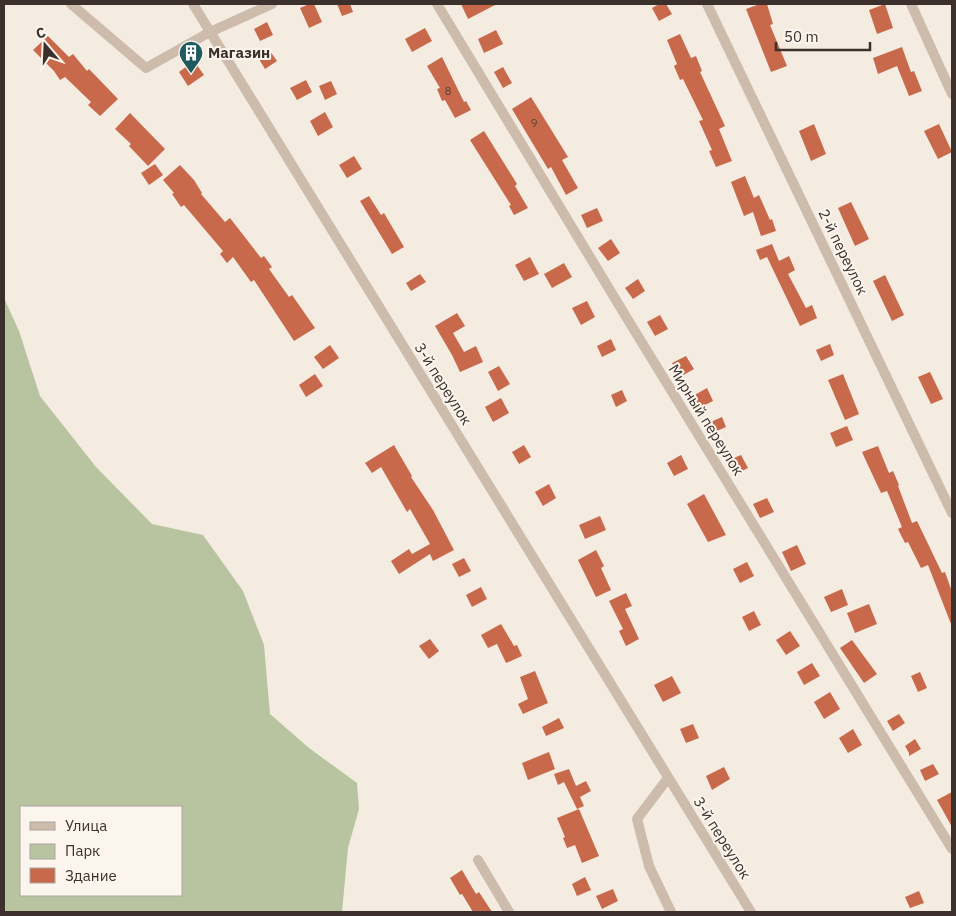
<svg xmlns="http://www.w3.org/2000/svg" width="956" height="916" font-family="'IBM Plex Sans',sans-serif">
<rect width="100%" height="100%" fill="#f4ebe1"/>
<path fill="#b8c4a0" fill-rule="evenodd" d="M4,298l15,33 21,65 56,71 56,57 51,11 40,56 21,54 6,69 39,34 48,35 2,26 -11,39 -6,64h-338zM21,807h160v88h-160z"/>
<g fill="#c8694b">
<path d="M309,4h5l8,18 -13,6 -9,-20z"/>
<path d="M337,4h13l3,8 -11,4z"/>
<path d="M461,4h36l-29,15z"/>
<path d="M659,4h7l6,10 -13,7 -7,-13z"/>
<path d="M760,4h7l6,20 -3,1 17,41 -16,6 -25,-63z"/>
<path d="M885,4l8,24 -16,6 -8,-24z"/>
<path d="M267,22l6,13 -13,6 -6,-12z"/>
<path d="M425,28l7,13 -20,11 -7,-13z"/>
<path d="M496,30l7,14 -19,9 -6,-14z"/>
<path d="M680,34l11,24 5,-2 6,15 -2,1 25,54 -6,3 13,32 -16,6 -7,-16 3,-1 -13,-29 4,-1 -20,-41 -3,1 -6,-14 3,-2 -10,-24z"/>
<path d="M48,36l21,21 4,-3 14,17 2,-2 29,30 -18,17 -12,-11 3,-3 -26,-25 -5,3 -6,-9 -21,-21z"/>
<path d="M902,47l9,25 3,-1 8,20 -13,5 -12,-30 -19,8 -5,-16z"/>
<path d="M270,51l7,10 -12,8 -6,-10z"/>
<path d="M442,57l22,45 2,-1 5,9 -16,8 -10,-18 -3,1 -5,-12 3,-1 -13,-22z"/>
<path d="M194,61l10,14 -16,11 -9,-14z"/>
<path d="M503,67l9,16 -9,5 -9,-16z"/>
<path d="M306,80l6,12 -15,8 -7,-12z"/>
<path d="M331,81l6,13 -12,6 -6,-14z"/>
<path d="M531,97l37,60 -6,3 16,28 -12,7 -15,-28 -3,2 -36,-60z"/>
<path d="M325,112l8,15 -15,9 -8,-15z"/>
<path d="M130,113l35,36 -17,17 -19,-20 2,-2 -16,-15z"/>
<path d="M814,124l12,30 -15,7 -12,-30z"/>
<path d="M939,124l13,28 -14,7 -14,-28z"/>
<path d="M484,131l33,53 -2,2 13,22 -14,7 -5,-9 2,-1 -41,-65z"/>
<path d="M354,156l8,13 -15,9 -8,-13z"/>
<path d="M155,164l8,11 -14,10 -8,-12z"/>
<path d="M180,165l14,15 8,13 -1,1 24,28 5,-4 31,40 3,-2 8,11 -3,2 20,28 3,-2 23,33 -21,13 -40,-61 -3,2 -18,-25 -6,6 -7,-9 3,-3 -39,-46 -3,2 -9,-13 2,-1 -11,-13z"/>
<path d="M745,176l9,22 5,-3 11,25 2,-1 4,12 -15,5 -8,-24 -9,4 -13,-34z"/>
<path d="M369,196l12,19 3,-2 20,34 -12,7 -32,-53z"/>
<path d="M851,202l18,37 -14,7 -17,-38z"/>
<path d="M597,208l6,13 -16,7 -6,-13z"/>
<path d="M611,239l9,14 -12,8 -10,-13z"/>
<path d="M772,244l7,17 10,-5 6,14 -7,4 18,34 6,-3 5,13 -17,8 -33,-69 -7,3 -4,-10z"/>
<path d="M530,257l9,17 -15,7 -9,-16z"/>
<path d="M564,263l8,14 -20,11 -8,-14z"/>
<path d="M420,274l6,8 -15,9 -5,-8z"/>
<path d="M885,275l19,40 -12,6 -19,-40z"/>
<path d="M638,279l7,12 -12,8 -8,-11z"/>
<path d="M587,301l8,16 -14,8 -9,-17z"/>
<path d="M457,313l8,13 -12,7 11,19 12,-6 7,16 -23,10 -8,-17 -17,-29z"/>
<path d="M660,315l8,14 -13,7 -8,-14z"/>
<path d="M611,339l5,11 -14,7 -5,-11z"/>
<path d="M830,344l4,11 -13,6 -5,-11z"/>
<path d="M330,345l9,13 -16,11 -9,-12z"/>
<path d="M686,356l8,13 -14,8 -8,-14z"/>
<path d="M499,366l11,18 -12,7 -10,-19z"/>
<path d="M930,372l13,27 -12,5 -13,-27z"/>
<path d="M315,374l8,12 -17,11 -7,-12z"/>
<path d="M843,374l16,40 -14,6 -17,-40z"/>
<path d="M707,388l6,13 -16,8 -6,-12z"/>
<path d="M622,390l5,11 -11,6 -5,-12z"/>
<path d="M501,398l8,15 -16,9 -8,-15z"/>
<path d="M722,417l4,10 -16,7 -4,-10z"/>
<path d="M847,426l6,14 -17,7 -6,-14z"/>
<path d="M394,445l18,31 -1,1 22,33 21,40 -21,11 -3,-7 -31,20 -8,-13 18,-12 3,5 18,-10 -20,-35 -3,3 -26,-45 -9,6 -7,-10z"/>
<path d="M524,445l7,12 -12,7 -7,-12z"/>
<path d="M878,446l11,27 4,-2 6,14 -1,1 14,37 5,-2 25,52 3,-1 7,20v32h-1l-23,-59 -7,3 -13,-26 -3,1 -7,-14 4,-2 -15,-36 -6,2 -14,-30 -5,-11z"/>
<path d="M681,455l7,14 -14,7 -7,-13z"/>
<path d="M741,455l7,13 -14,7 -7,-14z"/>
<path d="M549,484l7,14 -13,8 -8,-14z"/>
<path d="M704,494l22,41 -18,7 -21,-38z"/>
<path d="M767,498l7,14 -14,6 -7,-14z"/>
<path d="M600,516l6,14 -21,9 -6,-14z"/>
<path d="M797,545l9,19 -15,7 -9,-19z"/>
<path d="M596,550l8,16 -3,2 10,22 -15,7 -18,-37z"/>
<path d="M464,558l7,13 -12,6 -7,-13z"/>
<path d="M747,562l7,14 -14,7 -7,-14z"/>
<path d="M481,587l6,12 -15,8 -6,-12z"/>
<path d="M842,589l6,16 -17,7 -7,-15z"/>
<path d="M626,593l6,13 -7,3 14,30 -13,7 -7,-15 4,-2 -14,-28z"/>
<path d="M869,604l8,20 -22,9 -8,-20z"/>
<path d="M754,611l7,14 -12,6 -7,-14z"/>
<path d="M501,624l13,22 3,-1 5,11 -16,7 -9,-19 -9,4 -7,-13z"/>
<path d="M790,631l10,15 -14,9 -10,-15z"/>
<path d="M430,639l9,12 -10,8 -10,-13z"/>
<path d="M852,640l25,34 -13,9 -24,-35z"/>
<path d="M812,663l8,13 -16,9 -7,-13z"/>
<path d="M535,671l13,32 -25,11 -5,-10 10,-5 -8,-22z"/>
<path d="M920,672l7,16 -9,4 -7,-16z"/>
<path d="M672,676l9,17 -18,9 -9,-17z"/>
<path d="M830,692l10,17 -16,10 -10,-17z"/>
<path d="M899,714l6,9 -12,8 -6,-10z"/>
<path d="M559,718l5,10 -18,8 -4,-9z"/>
<path d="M693,724l6,14 -13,5 -6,-14z"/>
<path d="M853,729l9,16 -14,8 -9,-15z"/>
<path d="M915,739l6,10 -12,7v-3l-4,-7z"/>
<path d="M549,752l6,17 -27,11 -6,-17z"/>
<path d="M933,764l6,10 -14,7 -5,-11z"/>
<path d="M724,767l6,12 -18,11 -6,-14z"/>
<path d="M569,769l7,17 10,-5 5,10 -11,6 4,9 -7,3 -13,-27 -6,3 -4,-11z"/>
<path d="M952,792v35l-15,-27z"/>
<path d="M579,809l20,47 -17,7 -7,-18 -8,3 -4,-10 2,-1 -8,-19z"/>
<path d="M462,870l14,24 3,-2 13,20h-19l-11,-18 -2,1 -10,-17z"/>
<path d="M585,877l6,13 -14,6 -5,-12z"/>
<path d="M613,889l5,12 -16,8 -6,-13z"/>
<path d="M919,891l5,12 -14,5 -5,-11z"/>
</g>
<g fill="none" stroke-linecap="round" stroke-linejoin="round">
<g stroke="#cdbbac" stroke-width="10">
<path d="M71,4l75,64 64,-36 62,-28"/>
<path d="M193,4l558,908"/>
<path d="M437,4l188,311 327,534"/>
<path d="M707,4l245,509"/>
<path d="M911,4l41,90"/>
<path d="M668,778l-31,41 12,47 22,46"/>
<path d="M478,860l31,52"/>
</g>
</g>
<defs>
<symbol id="building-pin" viewBox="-11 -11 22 30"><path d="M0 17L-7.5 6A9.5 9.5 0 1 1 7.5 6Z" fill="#1f5a5e" stroke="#fbf5ee"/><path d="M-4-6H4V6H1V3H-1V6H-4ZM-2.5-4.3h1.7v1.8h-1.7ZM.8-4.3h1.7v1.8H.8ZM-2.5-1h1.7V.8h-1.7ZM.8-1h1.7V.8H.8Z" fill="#fff"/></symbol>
</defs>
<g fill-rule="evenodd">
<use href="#building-pin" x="177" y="39" width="28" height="38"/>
</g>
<g text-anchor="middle" stroke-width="4" stroke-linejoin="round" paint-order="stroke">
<g font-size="12" fill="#5e3e33">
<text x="448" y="95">8</text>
<text x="534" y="127">9</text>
</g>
<g font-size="15" font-weight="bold" fill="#3b302b" stroke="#fbf5ee" text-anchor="start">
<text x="208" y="58">Магазин</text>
</g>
<g font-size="15" fill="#3b302b" stroke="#fbf5ee">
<text transform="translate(843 252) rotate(64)" y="5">2-й переулок</text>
<text transform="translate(443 384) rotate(58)" y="5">3-й переулок</text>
<text transform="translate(706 420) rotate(58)" y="5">Мирный переулок</text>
<text transform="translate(722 838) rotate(58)" y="5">3-й переулок</text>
</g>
</g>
<rect width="956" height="916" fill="none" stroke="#3b302b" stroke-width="10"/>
<rect x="20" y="806" width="162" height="90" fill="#fbf5ee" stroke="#aea6a0"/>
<rect x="30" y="822" width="25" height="8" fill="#cdbbac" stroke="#aea6a0"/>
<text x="65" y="831" font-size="15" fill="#3b302b">Улица</text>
<rect x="30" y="844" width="25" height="15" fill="#b8c4a0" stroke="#aea6a0"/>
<text x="65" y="856" font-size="15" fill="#3b302b">Парк</text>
<rect x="30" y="868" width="25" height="15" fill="#c8694b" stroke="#aea6a0"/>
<text x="65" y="881" font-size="15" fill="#3b302b">Здание</text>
<g transform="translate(45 45) rotate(341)" stroke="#fbf5ee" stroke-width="4" paint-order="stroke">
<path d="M0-4L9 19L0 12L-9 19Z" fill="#3b302b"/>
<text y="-8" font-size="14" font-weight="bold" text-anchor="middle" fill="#3b302b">С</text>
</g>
<path d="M776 42v8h94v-8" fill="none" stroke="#3b302b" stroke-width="2.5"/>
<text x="784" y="42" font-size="15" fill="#3b302b" stroke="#fbf5ee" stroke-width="4" paint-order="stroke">50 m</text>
</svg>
